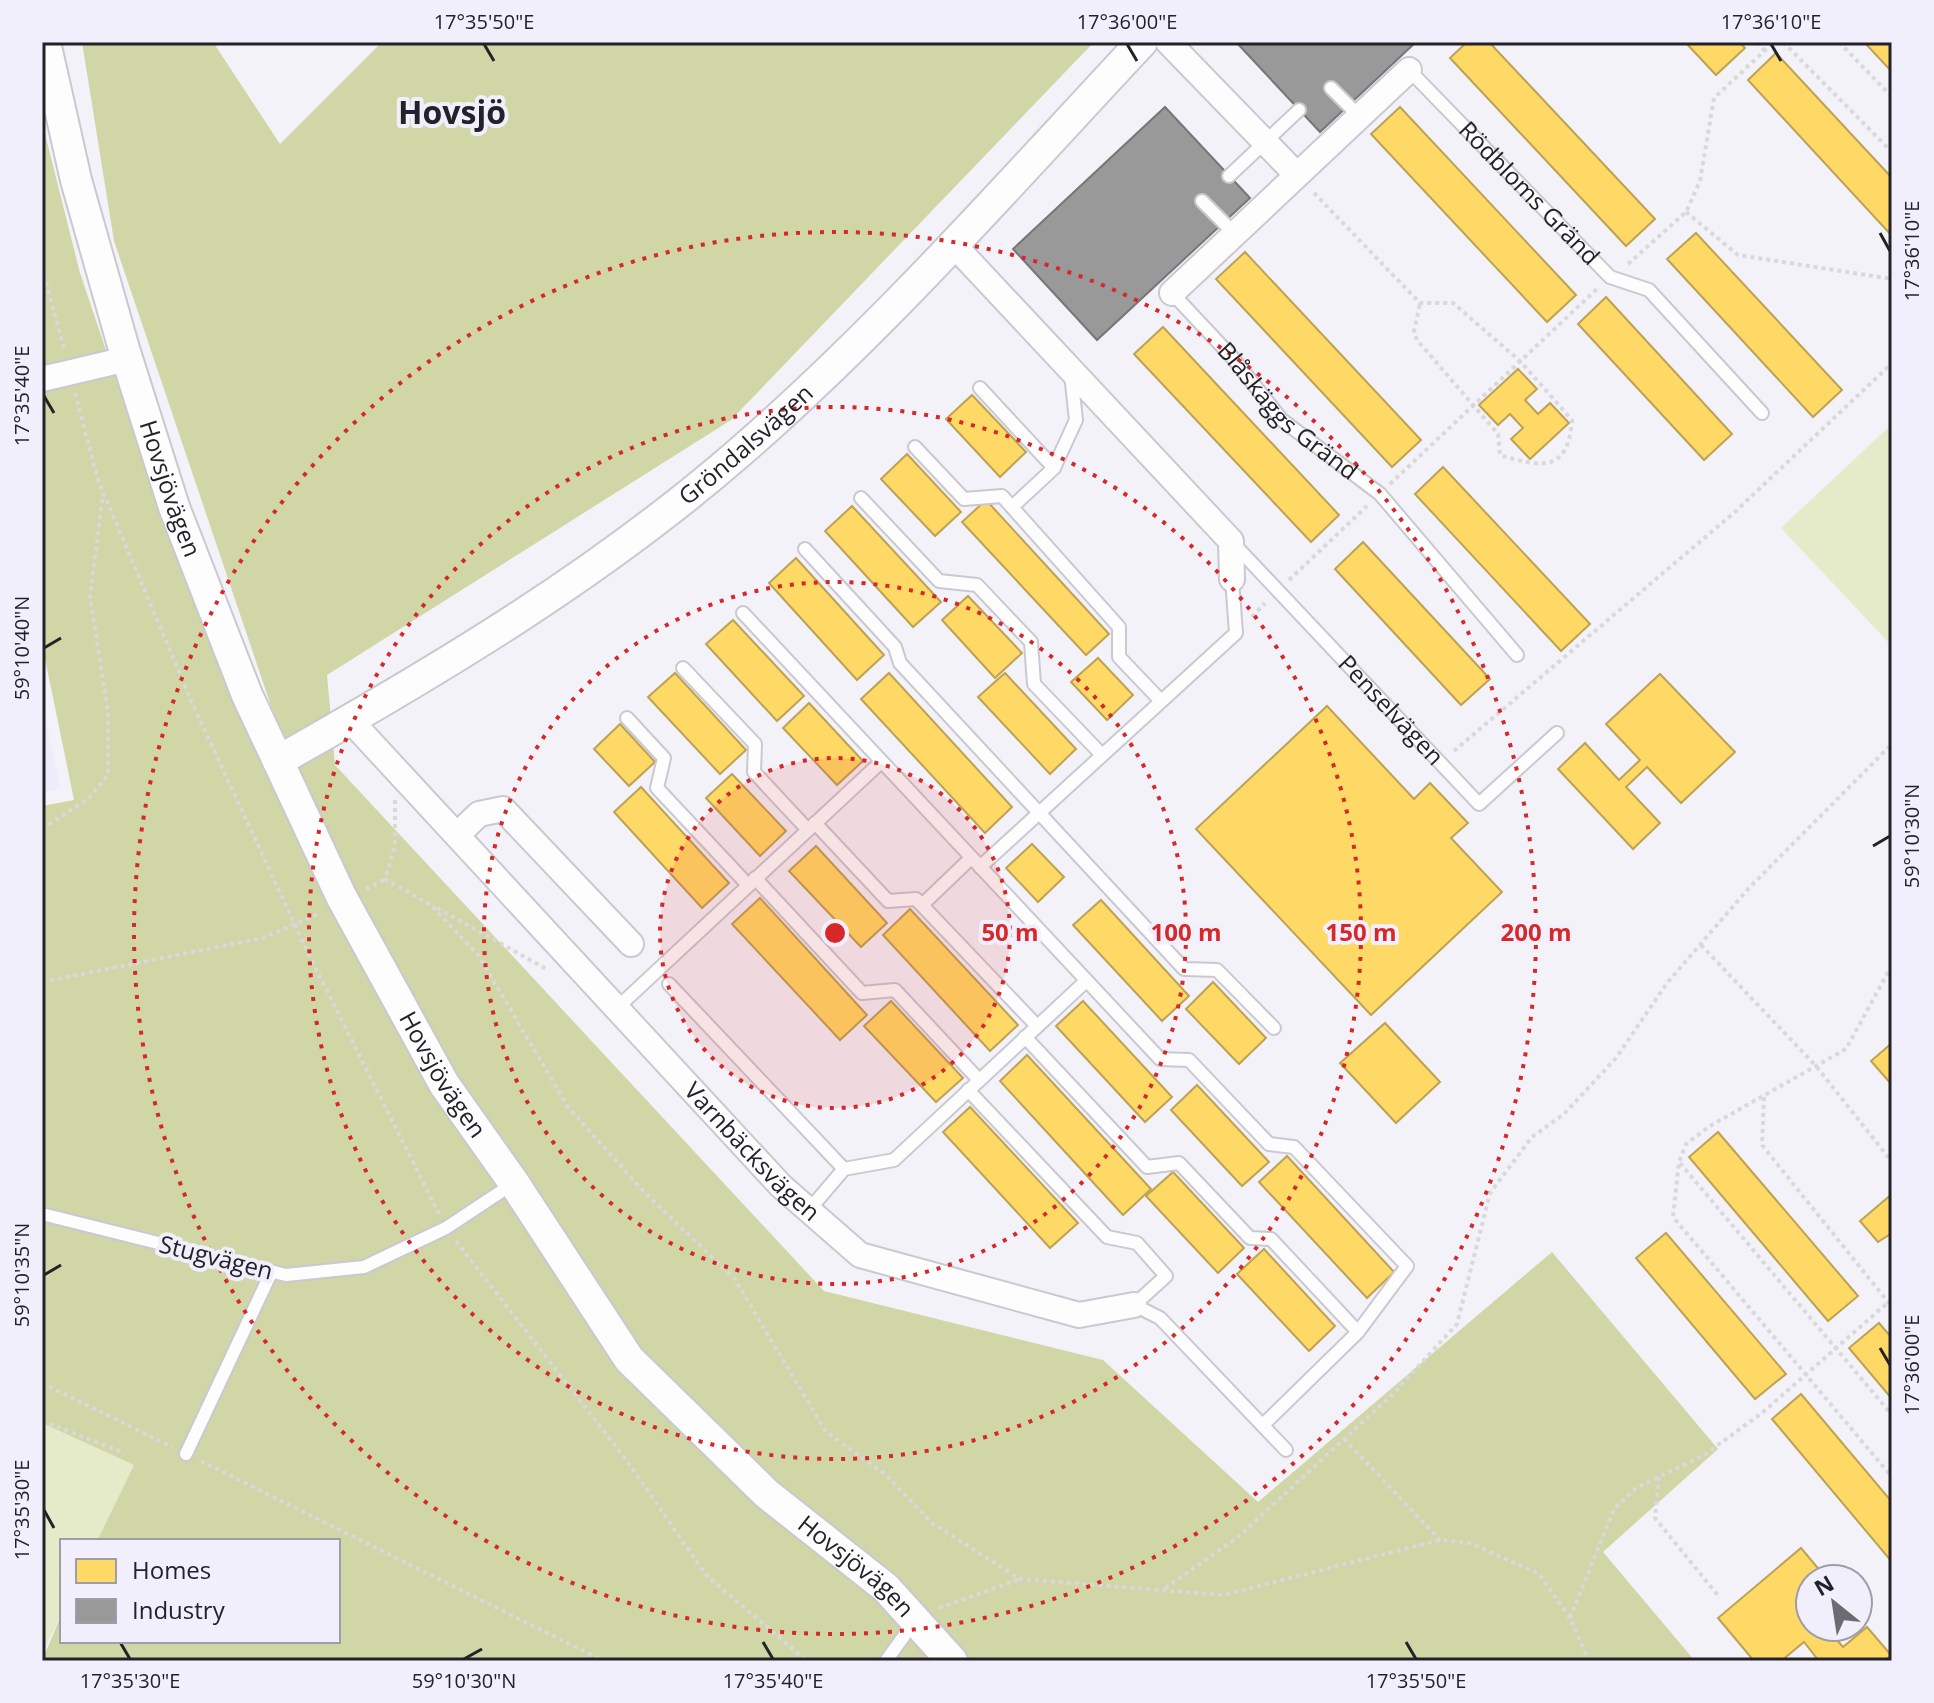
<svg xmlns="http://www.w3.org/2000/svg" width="1934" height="1703" font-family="'Open Sans',sans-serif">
<rect width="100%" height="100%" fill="#f3f2f9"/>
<path fill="#eeebfb" d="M42,701l18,88 -18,3z"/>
<g fill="#e5ebc9">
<path d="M1892,424v222l-111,-118z"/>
<path d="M42,1423l92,42 -37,76h-35v72l-20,41z"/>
</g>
<g fill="#d0d6a6">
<path d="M82,42h131l67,102 102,-102h712l-363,378 -404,255 8,90 489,526 279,69 155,142 294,-250 166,197 -115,103 92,109h-737l-332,-317 -172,-268 -103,-189 -79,-178 -158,-468z"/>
<path d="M42,122l38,151 79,234 86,214 365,625 275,249 52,66h-895l20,-48v28h276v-100h-241l37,-76 -92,-42v-617l32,-6 -32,-156z"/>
</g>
<g fill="#ffd966" stroke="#bda254" stroke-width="2">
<path d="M1467,42h22l166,177 -29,27 -176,-188z"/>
<path d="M1685,42h54l6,6 -29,27z"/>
<path d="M1864,42h28v30z"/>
<path d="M1776,53l116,125v58l-144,-156z"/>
<path d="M1400,107l176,188 -29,27 -176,-188z"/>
<path d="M1696,233l146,157 -29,27 -146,-158z"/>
<path d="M1245,252l176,188 -29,27 -176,-188z"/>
<path d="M1606,297l126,137 -28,26 -126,-136z"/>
<path d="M1163,327l176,188 -28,27 -177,-188z"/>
<path d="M1518,369l19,20 -12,11 13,14 12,-11 19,20 -39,36 -19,-20 12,-11 -13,-14 -12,11 -19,-20z"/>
<path d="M972,395l54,57 -26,25 -54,-58z"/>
<path d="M907,454l54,58 -26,24 -54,-57z"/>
<path d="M1443,467l147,157 -29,27 -146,-157z"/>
<path d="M986,500l123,134 -23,21 -124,-133z"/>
<path d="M852,506l89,96 -28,25 -88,-96z"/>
<path d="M1363,542l127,137 -29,26 -126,-136z"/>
<path d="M796,558l88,97 -27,25 -88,-97z"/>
<path d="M968,596l54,57 -27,25 -53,-58z"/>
<path d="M733,620l71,76 -27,25 -71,-77z"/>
<path d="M1098,658l35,37 -26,25 -36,-38z"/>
<path d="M675,673l71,77 -26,24 -72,-77z"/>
<path d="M889,673l123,134 -27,26 -124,-134z"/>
<path d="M1005,673l71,76 -26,25 -72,-77z"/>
<path d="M1660,674l75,78 -54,51 -34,-36 -21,20 34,36 -27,26 -75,-80 27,-26 34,37 21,-20 -34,-36z"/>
<path d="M809,703l54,58 -26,24 -54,-57z"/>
<path d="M1327,706l87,93 16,-16 38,40 -17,15 51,54 -131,123 -175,-186z"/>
<path d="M620,724l35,38 -26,24 -35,-37z"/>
<path d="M732,774l54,57 -26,25 -54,-58z"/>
<path d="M641,787l88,96 -27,25 -88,-96z"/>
<path d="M1032,844l32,33 -26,25 -32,-34z"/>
<path d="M816,846l71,77 -26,24 -72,-76z"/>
<path d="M760,898l107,117 -27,25 -108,-116z"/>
<path d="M1101,900l88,96 -27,25 -89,-96z"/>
<path d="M910,909l108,116 -28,26 -107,-116z"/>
<path d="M1213,982l53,56 -27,26 -53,-55z"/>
<path d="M891,1001l72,77 -27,24 -72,-76z"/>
<path d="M1083,1001l89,96 -27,25 -89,-96z"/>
<path d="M1385,1023l55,59 -44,41 -56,-60z"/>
<path d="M1892,1043v42l-21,-24z"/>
<path d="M1027,1055l124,134 -28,26 -123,-134z"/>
<path d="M1197,1085l72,77 -27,24 -71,-76z"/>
<path d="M970,1107l108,116 -28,25 -107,-116z"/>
<path d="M1718,1132l140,164 -30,25 -139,-164z"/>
<path d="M1287,1156l107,116 -27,26 -108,-116z"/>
<path d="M1173,1172l71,76 -26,25 -72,-77z"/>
<path d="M1892,1194v39l-14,9 -18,-21z"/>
<path d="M1666,1233l120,141 -31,25 -119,-141z"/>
<path d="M1264,1249l71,77 -26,25 -72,-77z"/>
<path d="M1879,1323l13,15v61l-43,-51z"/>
<path d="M1801,1394l91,108v60l-120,-143z"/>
<path d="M1801,1548l26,31h-17v48h16l17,20 24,-20 24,28 -6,6h-66l-15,-19 -23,19h-27l-36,-43z"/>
</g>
<g fill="#999" stroke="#767577" stroke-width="2">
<path d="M1236,42h180l-96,90z"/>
<path d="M1165,107l85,91 -153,142 -84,-91z"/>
</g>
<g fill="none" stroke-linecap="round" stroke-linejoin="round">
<defs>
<g id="service">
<path id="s1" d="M1409,70l201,207 39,13 113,123"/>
<path d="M1331,88l28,28"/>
<path d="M1229,176l70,-66"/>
<path d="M1202,201l32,32"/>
<path id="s2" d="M1172,293l60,64 50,63 98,74 137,161"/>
<path d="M980,388l74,80"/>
<path d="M915,447l49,52 38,-3 117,131v30l42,44"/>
<path d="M861,498l78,83 38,4 54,57 3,42 68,71"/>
<path d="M1012,507l42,-39 22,-48 -5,-46"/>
<path id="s3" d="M1233,543l246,261 78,-71"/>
<path d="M805,549l90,98 5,16 284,306 33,1 57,58"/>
<path d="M743,613l417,446 29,1 80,84 25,3 113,119 -49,66 -95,93"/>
<path d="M683,668l72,76 -1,28 54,58"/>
<path d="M627,718l37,40 -7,30 91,97"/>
<path d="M815,823l73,78 28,-2 121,127"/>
<path d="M980,867l256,-234 -4,-54"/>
<path d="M755,878l107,115 33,-3 84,90"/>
<path d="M922,905l49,-47"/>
<path d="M669,984l175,185"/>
<path d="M617,1008l264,-246"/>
<path d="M1025,1037l122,130 32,-4 71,75 21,1 87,93"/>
<path d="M968,1090l139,147 30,6 29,33 -32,29 26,13 126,132"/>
<path d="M809,1210l35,-41 50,-9 192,-179"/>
<path d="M42,1214l244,61 78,-8 82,-39 68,-45"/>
<path d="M186,1454l85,-181"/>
<path d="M886,1661l28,-39"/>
</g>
<g id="minor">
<path d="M1168,42l128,132"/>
<path d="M952,243l279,298 1,38"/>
<path d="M1172,293l237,-223"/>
<path d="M42,379l85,-20"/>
<path id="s4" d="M350,720l431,466 79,69 219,60 55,-10"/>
<path d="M457,835l22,-21 24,-5 128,135"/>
</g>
<g id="tertiary">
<path id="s5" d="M45,42l31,138 48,169 50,158 73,188 31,66 63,135 103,188 70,99 115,176 138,135 119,94 66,73"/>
<path id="s6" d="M278,761c161,-91 322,-187 462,-309 144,-125 272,-271 402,-410"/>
</g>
</defs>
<use href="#service" stroke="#cac8d0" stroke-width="16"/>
<use href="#minor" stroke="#cac8d0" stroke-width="28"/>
<use href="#tertiary" stroke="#cac8d0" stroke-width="34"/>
<g stroke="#d9d8db" stroke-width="4" stroke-dasharray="4 4" stroke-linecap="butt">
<path d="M1757,42l8,9"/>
<path d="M1783,42l109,110"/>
<path d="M1839,42l53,55"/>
<path d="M1314,193l106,110h33l67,58 52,59c-4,54 -32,47 -72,35l-2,-21 -81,-94 -3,-8 6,-29"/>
<path d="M1686,212l52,43 154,24"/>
<path d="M1628,264l58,-52 14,-31 14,-83 60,-56"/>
<path d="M42,267l22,82"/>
<path d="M75,393l23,87 95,225 114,246 132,263"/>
<path d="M1390,484l209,-197"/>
<path d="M1289,580l78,-74"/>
<path d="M1252,617l13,-14"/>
<path d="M1454,751l282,-240 156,-148"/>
<path d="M395,800v46l-10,33 46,26 48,51 89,151 76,85 90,86 92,154 59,42 47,49 88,56 203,16 217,-55 30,3 69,31 31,44 19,43"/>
<path d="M42,829l47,-31 19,-23v-62l-18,-117 13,-102"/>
<path d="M366,889l19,-10"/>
<path d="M437,908l111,62"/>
<path d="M1701,945l115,121 76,96"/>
<path d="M1892,965l-46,84 -136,77 -24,18 -7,18 -6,55 219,260"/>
<path d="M42,982l221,-44 57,-25"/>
<path d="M1764,1097l-2,48 130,162"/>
<path d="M1680,1163l212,252"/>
<path d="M456,1241l171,220 79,114 101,86"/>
<path d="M42,1383l130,64"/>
<path d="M42,1421l83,32"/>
<path d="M1344,1439l96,101"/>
<path d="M201,1461l403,200"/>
<path d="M1659,1477l-4,41 65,80"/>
<path d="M1165,1588l72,-50 155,-143 65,-71 33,-131 42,-56 32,-23 52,-56 51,-75 82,-95 143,-144"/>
<path d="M939,1608l81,-29"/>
<path d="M1570,1618l44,-109 22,-21 68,-33 58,-42 130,-114"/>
<path d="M1889,1661l3,-2"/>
</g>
<use href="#service" stroke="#fdfdfe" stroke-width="12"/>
<use href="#minor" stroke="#fdfdfe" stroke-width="24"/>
<use href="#tertiary" stroke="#fdfdfe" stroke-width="30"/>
</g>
<path fill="none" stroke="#232229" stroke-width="3" d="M484,44l10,17M1127,44l10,17M1771,44l10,17M1880,233l10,18M44,396l10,17M44,648l17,-10M1873,846l17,-10M44,1275l17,-10M1880,1348l10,17M44,1510l10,18M120,1642l10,17M763,1642l10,17M1406,1642l10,17M464,1659l18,-10"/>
<circle cx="835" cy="933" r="175" fill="#d62828" fill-opacity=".12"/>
<g fill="none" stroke="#d62828" stroke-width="4" stroke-dasharray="4 8">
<circle cx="835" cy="933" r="175"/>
<circle cx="835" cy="933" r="351"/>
<circle cx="835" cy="933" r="526"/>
<circle cx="835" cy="933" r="701"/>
</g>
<g text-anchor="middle" stroke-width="8" stroke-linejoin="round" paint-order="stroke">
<g font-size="24" fill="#232229" stroke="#f1effc">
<text dy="8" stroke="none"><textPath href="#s1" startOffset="172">Rödbloms Gränd</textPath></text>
<text dy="8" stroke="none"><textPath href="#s2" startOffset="166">Blåskäggs Gränd</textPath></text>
<text dy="8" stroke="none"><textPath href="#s6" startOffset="566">Gröndalsvägen</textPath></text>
<text dy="8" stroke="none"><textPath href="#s5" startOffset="464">Hovsjövägen</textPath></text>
<text dy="8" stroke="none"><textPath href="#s3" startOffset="230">Penselvägen</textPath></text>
<text dy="8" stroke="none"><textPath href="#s5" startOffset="1112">Hovsjövägen</textPath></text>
<text dy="8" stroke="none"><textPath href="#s4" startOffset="590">Varnbäcksvägen</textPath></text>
<text transform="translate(216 1258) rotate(14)" y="8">Stugvägen</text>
<text dy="8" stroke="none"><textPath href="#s5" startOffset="1760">Hovsjövägen</textPath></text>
</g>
<g font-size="32" font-weight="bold" fill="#232229" stroke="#f1effc">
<text x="452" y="124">Hovsjö</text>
</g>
</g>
<circle cx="835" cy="933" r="12" fill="#d62828" stroke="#f1effc" stroke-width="4"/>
<g font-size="24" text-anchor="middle" font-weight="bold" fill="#d62828" stroke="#f1effc" stroke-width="8" stroke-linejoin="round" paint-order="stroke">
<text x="1010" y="941">50 m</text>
<text x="1186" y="941">100 m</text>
<text x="1361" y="941">150 m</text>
<text x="1536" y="941">200 m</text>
</g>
<rect width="1934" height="1703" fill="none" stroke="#f1effc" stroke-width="88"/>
<rect x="60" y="1539" width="280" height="104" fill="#f1effc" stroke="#9f9da8" stroke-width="2"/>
<rect x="76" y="1559" width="40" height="24" fill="#ffd966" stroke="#9f9da8" stroke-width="2"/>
<text x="132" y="1579" font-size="24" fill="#232229">Homes</text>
<rect x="76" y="1599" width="40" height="24" fill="#999999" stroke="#9f9da8" stroke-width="2"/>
<text x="132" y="1619" font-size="24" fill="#232229">Industry</text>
<g transform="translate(1834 1603) rotate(330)"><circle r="38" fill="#f1effc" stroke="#9f9da8" stroke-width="2"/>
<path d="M0-6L14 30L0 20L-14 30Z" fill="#6c6b72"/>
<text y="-12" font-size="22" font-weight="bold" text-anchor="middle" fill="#232229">N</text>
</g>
<rect x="44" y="44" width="1846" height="1615" fill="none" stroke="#232229" stroke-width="3"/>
<g font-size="20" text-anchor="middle" fill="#232229">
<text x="484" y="29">17°35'50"E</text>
<text x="1127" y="29">17°36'00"E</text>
<text x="1771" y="29">17°36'10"E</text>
<text transform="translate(1912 251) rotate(-90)" y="7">17°36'10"E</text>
<text transform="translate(22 396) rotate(-90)" y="7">17°35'40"E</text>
<text transform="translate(22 648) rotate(-90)" y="7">59°10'40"N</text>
<text transform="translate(1912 836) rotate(-90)" y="7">59°10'30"N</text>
<text transform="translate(22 1275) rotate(-90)" y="7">59°10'35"N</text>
<text transform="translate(1912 1365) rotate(-90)" y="7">17°36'00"E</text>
<text transform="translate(22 1510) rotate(-90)" y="7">17°35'30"E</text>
<text x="130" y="1688">17°35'30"E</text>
<text x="464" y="1688">59°10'30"N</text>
<text x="773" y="1688">17°35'40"E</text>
<text x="1416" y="1688">17°35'50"E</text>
</g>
</svg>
